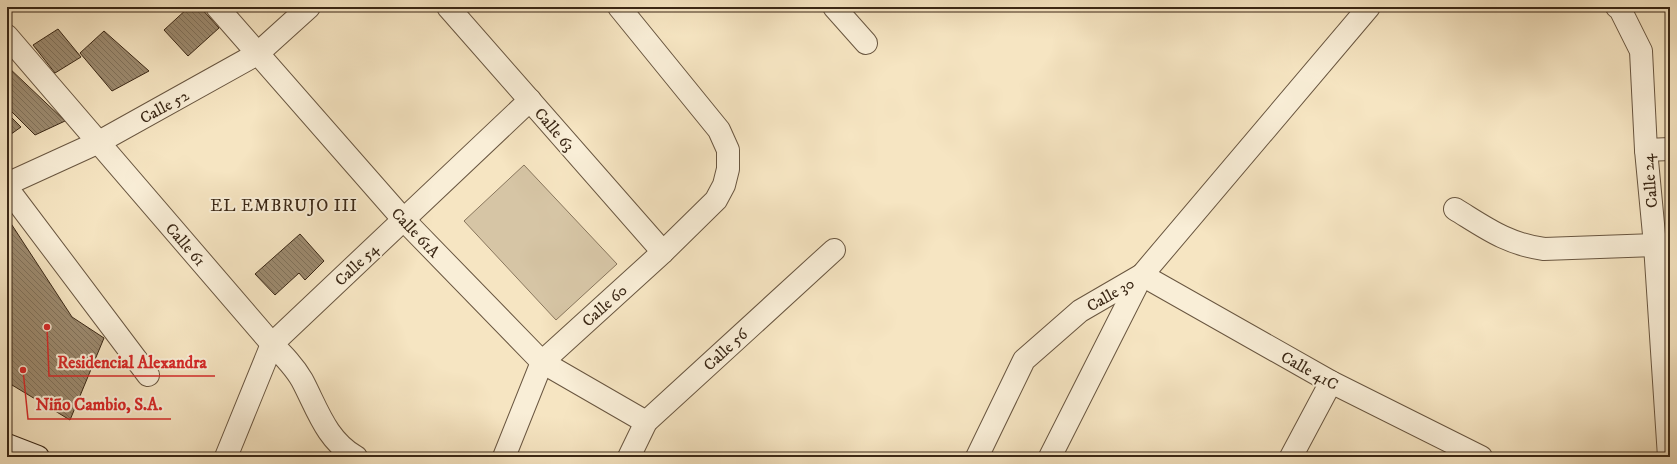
<svg xmlns="http://www.w3.org/2000/svg" width="1677" height="464" font-family="'IM FELL DW Pica',serif">
<defs>
<pattern id="building-back-hatch" width="6" height="6" patternUnits="userSpaceOnUse"><rect width="6" height="6" fill="#9c8a6f"/><path d="M-1 5l2 2M0 0l6 6M5-1l2 2" fill="none" stroke="#80715a"/></pattern>
</defs>
<rect width="100%" height="100%" fill="#f6e5c2"/>
<filter id="stains"><feTurbulence type="fractalNoise" baseFrequency=".005" numOctaves="4"/><feColorMatrix values="0 0 0 0 .2 0 0 0 0 .09 0 0 0 0 .02 0 0 0 .5 -.17"/></filter>
<radialGradient id="worn" r=".72"><stop offset=".6" stop-color="#630" stop-opacity="0"/><stop offset="1" stop-color="#630" stop-opacity=".3"/></radialGradient>
<path fill="#d6c5a5" stroke="#88765d" d="M524,165l93,99 -61,56 -92,-99z"/>
<g fill="url(#building-back-hatch)" stroke="#3a2715">
<path d="M189,7h11l19,21 -31,28 -24,-26z"/>
<path d="M58,29l23,28 -26,16 -22,-28z"/>
<path d="M104,31l45,40 -37,20 -32,-38z"/>
<path d="M7,66l58,55 -30,14 -28,-28z"/>
<path d="M7,113l14,14 -14,10z"/>
<path d="M8,219l64,98 32,21 -34,82 -63,-38v-162z"/>
<path d="M300,234l24,27 -19,19 -6,-7 -24,22 -20,-21z"/>
</g>
<g fill="none" stroke-linecap="round" stroke-linejoin="round">
<defs>
<g id="street">
<path d="M217,7l186,212 139,143 104,60"/>
<path d="M448,7l215,245"/>
<path d="M834,7l32,36"/>
<path d="M1617,7l3,2 21,42 5,99 9,95 14,212"/>
<path d="M7,36l265,308c11,11 22,22 30,36 15,28 24,60 54,77"/>
<path d="M1646,150l24,-1"/>
<path d="M7,184l92,-42 158,-88 52,-47"/>
<path d="M7,188l141,187"/>
<path d="M1455,209c31,19 52,35 89,40l111,-4"/>
<path d="M1142,275l189,107 150,75"/>
<path d="M226,457l46,-113 258,-244"/>
<path d="M504,457l38,-95 121,-110 53,-52 8,-15 4,-16v-19l-9,-20 -100,-123"/>
<path d="M629,457l17,-35 188,-172"/>
<path d="M977,457l47,-97 56,-49 62,-36"/>
<path d="M1050,457l92,-182 227,-268"/>
<path d="M1291,457l40,-75"/>
</g>
<path id="secondary" d="M7,445l31,12"/>
</defs>
<use href="#street" stroke="#695640" stroke-width="24"/>
<use href="#secondary" stroke="#3a2715" stroke-width="24"/>
<use href="#street" stroke="#f9eed7" stroke-width="22"/>
<use href="#secondary" stroke="#f9eed7" stroke-width="22"/>
</g>
<g text-anchor="middle" stroke-width="4" stroke-linejoin="round" paint-order="stroke">
<g font-size="16" fill="#3a2715" stroke="#f9eed7">
<text transform="translate(164 106) rotate(-29)" y="6">Calle 52</text>
<text transform="translate(555 129) rotate(49)" y="6">Calle 63</text>
<text transform="translate(1649 181) rotate(-95)" y="6">Calle 24</text>
<text transform="translate(416 232) rotate(46)" y="6">Calle 61A</text>
<text transform="translate(186 244) rotate(49)" y="6">Calle 61</text>
<text transform="translate(356 264) rotate(-44)" y="6">Calle 54</text>
<text transform="translate(1110 294) rotate(-30)" y="6">Calle 30</text>
<text transform="translate(604 305) rotate(-42)" y="6">Calle 60</text>
<text transform="translate(725 349) rotate(-43)" y="6">Calle 56</text>
<text transform="translate(1310 370) rotate(29)" y="6">Calle 41C</text>
</g>
<g font-size="17" letter-spacing="1" fill="#3a2715" stroke="#f9eed7">
<text x="284" y="211">EL EMBRUJO III</text>
</g>
</g>
<path fill="none" stroke="#d62828" stroke-width="1.5" d="M47 327L49 376H215M23 370L28 419H171"/>
<g fill="#d62828" stroke="#f9eed7" stroke-width="1.5">
<circle cx="47" cy="327" r="4"/>
<circle cx="23" cy="370" r="4"/>
</g>
<g font-size="17" text-anchor="middle" font-weight="bold" fill="#d62828" stroke="#f9eed7" stroke-width="4" stroke-linejoin="round" paint-order="stroke">
<text x="132" y="368">Residencial Alexandra</text>
<text x="99" y="410">Niño Cambio, S.A.</text>
</g>
<rect width="1677" height="464" fill="none" stroke="#f6e5c2" stroke-width="24"/>
<rect x="8" y="8" width="1661" height="448" fill="none" stroke="#3a2715" stroke-width="2"/>
<rect x="12" y="12" width="1653" height="440" fill="none" stroke="#3a2715"/>
<rect width="100%" height="100%" filter="url(#stains)"/>
<rect width="100%" height="100%" fill="url(#worn)"/>
</svg>
